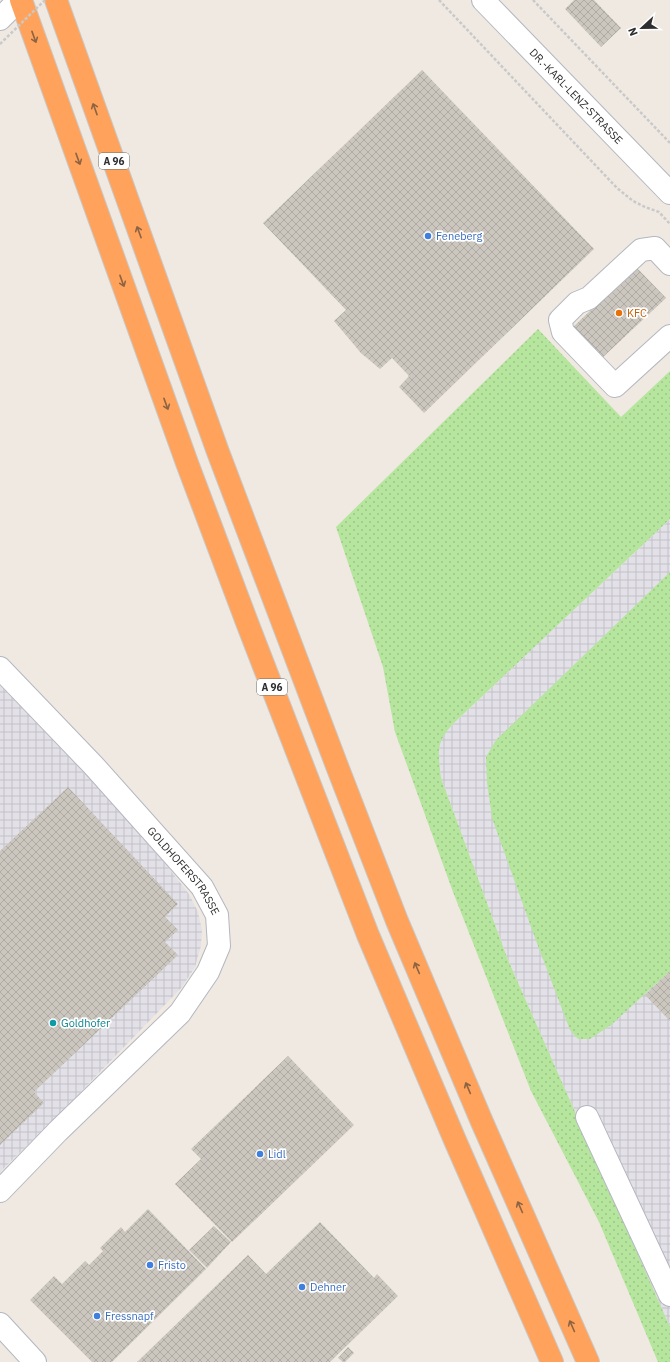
<svg xmlns="http://www.w3.org/2000/svg" width="670" height="1362" font-family="'IBM Plex Sans',sans-serif">
<defs>
<pattern id="industrial-grid" width="8" height="8" patternUnits="userSpaceOnUse"><rect width="8" height="8" fill="#e3e1e8"/><path d="M0 4h8M4 0v8" fill="none" stroke="#c3c1c7"/></pattern>
<pattern id="green-dots" width="8" height="8" patternUnits="userSpaceOnUse"><rect width="8" height="8" fill="#b6e59e"/><path d="M2 2h.1M6 6h.1" fill="none" stroke="#9dc588" stroke-width="1.8" stroke-linecap="round"/></pattern>
<pattern id="building-cross-hatch" width="8" height="8" patternUnits="userSpaceOnUse"><rect width="8" height="8" fill="#cbc7bf"/><path d="M0 0l8 8M0 8l8-8" fill="none" stroke="#afaba4"/></pattern>
</defs>
<rect width="100%" height="100%" fill="#efe9e1"/>
<g fill="url(#industrial-grid)">
<path d="M670,519v808l-162,-367 -67,-182 -3,-26 3,-13 6,-9 9,-9z"/>
<path d="M0,685l89,93 78,88 22,28 9,18 4,18 -1,16 -6,21 -13,20 -112,116 -70,69z"/>
</g>
<g fill="url(#green-dots)">
<path d="M538,329l83,88 49,-46v148l-214,202c-21,21 -18,29 -15,57l67,182 162,367v35h-12l-59,-140 -68,-131 -78,-199 -58,-160 -12,-65 -47,-140z"/>
<path d="M670,572v399l-59,54 -21,14h-12l-8,-9 -35,-92 -43,-120 -5,-36 -1,-25 10,-17z"/>
</g>
<g fill="url(#building-cross-hatch)">
<path d="M574,0h20l27,28 -20,19 -36,-38z"/>
<path d="M422,70l172,179 -170,164 -25,-26 10,-11 -17,-18 -12,11 -19,-16 -27,-32 12,-11 -83,-87z"/>
<path d="M636,267l30,31 -65,61 -29,-31z"/>
<path d="M68,787l110,117 -13,13 13,13 -13,12 13,13 -144,137 10,11 -44,42v-294z"/>
<path d="M670,971v50l-25,-26z"/>
<path d="M288,1056l66,69 -122,117 -57,-58 26,-25 -10,-10z"/>
<path d="M148,1209l58,60 -94,93h-20l-62,-62 24,-24 8,8 23,-23 4,4 14,-14 -3,-3 21,-21 4,5z"/>
<path d="M320,1222l54,56 3,-4 21,22 -68,66h-193l111,-107 18,19z"/>
<path d="M214,1226l17,16 -24,26 -18,-18z"/>
<path d="M348,1347l6,6 -9,9h-2l-5,-4z"/>
</g>
<g fill="none" stroke-linecap="round" stroke-linejoin="round">
<defs>
<g id="minor">
<path id="s1" d="M483,0l187,193"/>
<path d="M0,19l19,-19"/>
<path d="M670,264l-15,-16 -14,2 -52,48 -12,5 -17,17 3,12 52,54 55,-50"/>
<path id="s2" d="M0,668l93,97 109,122 15,28 2,31 -11,26 -28,41 -122,118 -58,60"/>
<path d="M587,1117l83,178"/>
<path d="M0,1324l35,38"/>
</g>
<g id="highway">
<path d="M21,0l166,463 61,162 120,310 86,203 98,224"/>
<path d="M56,0l162,452 119,314 60,155 85,201 106,240"/>
</g>
</defs>
<use href="#minor" stroke="#b4b7c1" stroke-width="24"/>
<use href="#highway" stroke="#c9c9c9" stroke-width="24"/>
<g stroke="#c9c9c9" stroke-width="2.5" stroke-dasharray="3 2" stroke-linecap="butt">
<path d="M439,0l178,188 16,13 12,6 14,5 11,12"/>
<path d="M533,0l137,143"/>
</g>
<use href="#minor" stroke="#fff" stroke-width="22"/>
<use href="#highway" stroke="#ffa35c" stroke-width="22"/>
<path stroke="#c9c9c9" stroke-width="2.5" stroke-dasharray="3 2" stroke-linecap="butt" d="M0,44l45,-44"/>
</g>
<defs><path id="oneway-shaft" d="M-6 0H5M1.5-3L5.5 0L1.5 3" fill="none" stroke-width="1.6" stroke-linecap="round" stroke-linejoin="round"/></defs>
<g stroke="#8c6343">
<use href="#oneway-shaft" transform="translate(34 37) rotate(70)"/>
<use href="#oneway-shaft" transform="translate(95 109) rotate(-110)"/>
<use href="#oneway-shaft" transform="translate(78 159) rotate(70)"/>
<use href="#oneway-shaft" transform="translate(139 232) rotate(-110)"/>
<use href="#oneway-shaft" transform="translate(122 281) rotate(70)"/>
<use href="#oneway-shaft" transform="translate(166 404) rotate(70)"/>
<use href="#oneway-shaft" transform="translate(417 968) rotate(-113)"/>
<use href="#oneway-shaft" transform="translate(468 1088) rotate(-113)"/>
<use href="#oneway-shaft" transform="translate(520 1207) rotate(-114)"/>
<use href="#oneway-shaft" transform="translate(572 1326) rotate(-114)"/>
</g>
<g fill="#3f7fe0" stroke="#fff" stroke-width="1.5">
<circle cx="428" cy="236" r="4"/>
<circle cx="260" cy="1154" r="4"/>
<circle cx="150" cy="1265" r="4"/>
<circle cx="302" cy="1287" r="4"/>
<circle cx="97" cy="1316" r="4"/>
</g>
<circle fill="#e8710a" stroke="#fff" stroke-width="1.5" cx="619" cy="313" r="4"/>
<circle fill="#0f9aa8" stroke="#fff" stroke-width="1.5" cx="53" cy="1023" r="4"/>
<g text-anchor="middle" stroke-width="3.5" stroke-linejoin="round" paint-order="stroke">
<g fill="#fff" stroke="#6d6d6d" stroke-width="1">
<rect x="99" y="153" width="30" height="16" rx="3"/>
<rect x="257" y="679" width="30" height="16" rx="3"/>
</g>
<g font-size="10" font-weight="bold" fill="#2e2e2e">
<text x="114" y="165">A 96</text>
<text x="272" y="691">A 96</text>
</g>
<g font-size="11" fill="#2e2e2e" stroke="#fff">
<text dy="4" stroke="none"><textPath href="#s1" startOffset="134">DR.-KARL-LENZ-STRASSE</textPath></text>
<text dy="4" stroke="none"><textPath href="#s2" startOffset="274">GOLDHOFERSTRASSE</textPath></text>
</g>
<g font-size="11" fill="#366cbe" stroke="#fff" text-anchor="start">
<text x="436" y="240">Feneberg</text>
<text x="268" y="1158">Lidl</text>
<text x="158" y="1269">Fristo</text>
<text x="310" y="1291">Dehner</text>
<text x="105" y="1320">Fressnapf</text>
</g>
<g font-size="11" fill="#c56008" stroke="#fff" text-anchor="start">
<text x="627" y="317">KFC</text>
</g>
<g font-size="11" fill="#0d838f" stroke="#fff" text-anchor="start">
<text x="61" y="1027">Goldhofer</text>
</g>
</g>
<g transform="translate(642 28) rotate(248)" stroke="#ffffff" stroke-width="3" paint-order="stroke">
<path d="M0-3L7 15L0 10L-7 15Z" fill="#2e2e2e"/>
<text y="-6" font-size="11" font-weight="bold" text-anchor="middle" fill="#2e2e2e">N</text>
</g>
</svg>
